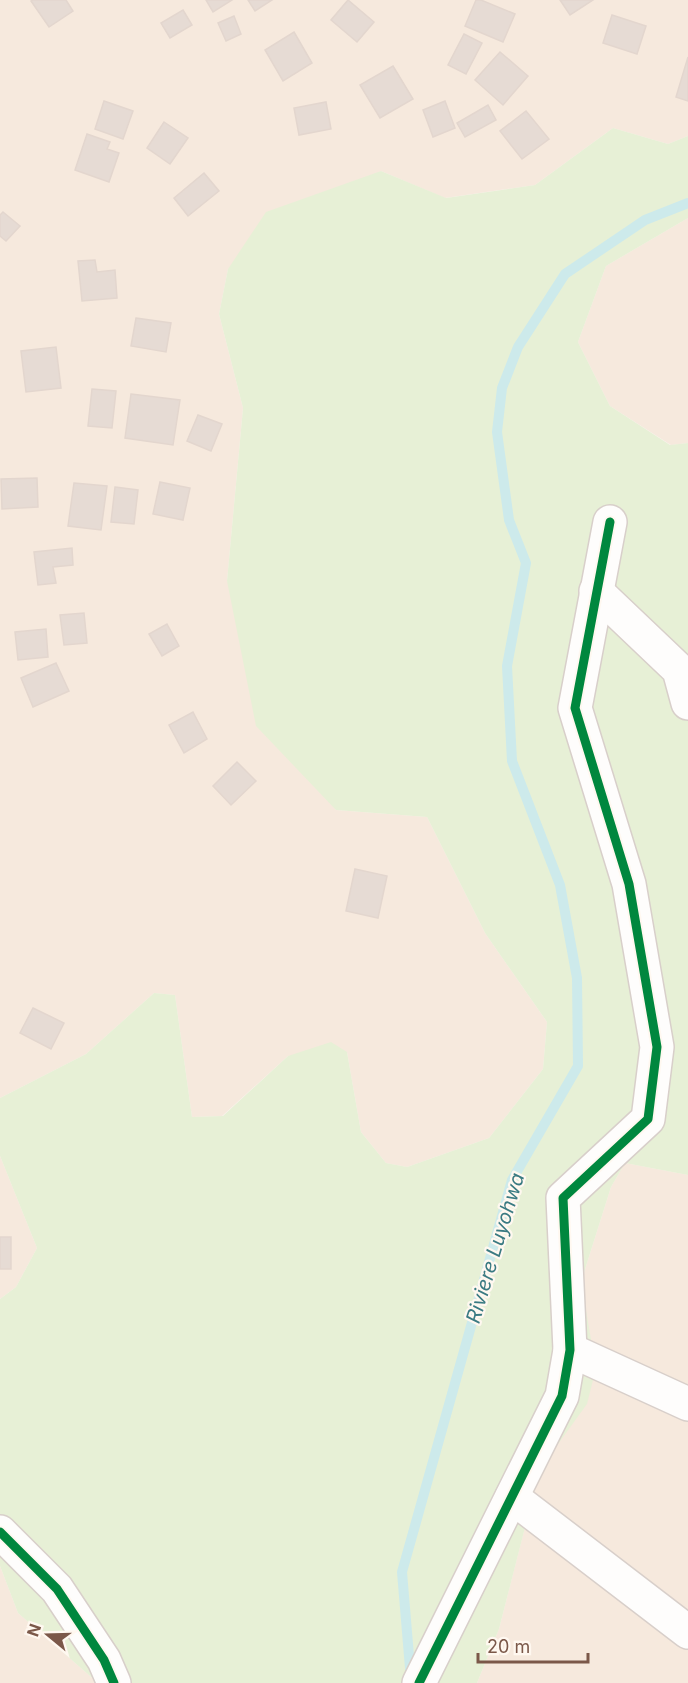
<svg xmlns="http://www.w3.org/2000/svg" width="688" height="1683" font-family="Inter,sans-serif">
<rect width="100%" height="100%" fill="#f9f3ed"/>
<g fill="#f6e9dd">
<path d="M0,0h688v136l-20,8 -55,-16 -78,57 -90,13 -64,-27 -153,98 -9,45 24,94 -16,173 109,229 91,7 58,116 62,89 -4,47 -54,69 -82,29 -21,-4 -25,-31 -14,-80 -59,4 -66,60 -30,1 -17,-122 -21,-2 -68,61 -86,44z"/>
<path d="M688,218v225l-17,2 -61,-39 -32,-64 28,-76z"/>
<path d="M0,1156l37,92 -21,39 -16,12z"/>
<path d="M625,1163l63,12v508h-211l22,-54 41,-161 41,-186 30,-95z"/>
<path d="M0,1566l18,47 80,70h-98z"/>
</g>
<path fill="#e7f0d6" d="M613,128l55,16 20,-8v82l-82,48 -28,76 32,64 60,39 18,-2v732l-63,-12 -14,24 -30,95 15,86 -9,36 -47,65 -41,160 -22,54h-379l-80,-70 -18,-47v-267l16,-12 21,-39 -37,-92v-58l86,-44 68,-61 21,2 17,122 31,-1 65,-60 43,-14 16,10 14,80 25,31 21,4 82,-29 54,-69 4,-47 -62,-89 -58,-116 -91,-7 -80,-84 -29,-145 16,-173 -24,-94 9,-45 38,-57 115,-41 65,27 89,-13z"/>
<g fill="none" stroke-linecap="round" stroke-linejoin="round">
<path stroke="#cdeaeb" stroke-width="10" d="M411,1680l-9,-108 110,-392 66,-114 -1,-88 -17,-93 -48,-124 -5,-95 19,-103 -17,-43 -12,-88 5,-44 16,-41 47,-73 80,-54 43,-17"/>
</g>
<g fill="#e6dbd4" stroke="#e3d6ce" stroke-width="1.5">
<path d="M33,0h33l7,11 -24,16 -18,-26z"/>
<path d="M206,0h26l-19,12z"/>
<path d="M248,0h24l-17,11z"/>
<path d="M348,0l26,22 -17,20 -26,-22z"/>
<path d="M476,0h5l34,14 -12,28 -38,-16z"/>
<path d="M560,0h33l-23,15z"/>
<path d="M183,10l9,15 -22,13 -9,-15z"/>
<path d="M612,15l34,11 -9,28 -34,-11z"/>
<path d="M234,16l7,18 -15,7 -8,-18z"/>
<path d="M294,32l18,31 -29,18 -18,-31z"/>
<path d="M464,34l18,9 -16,31 -18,-9z"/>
<path d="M500,52l28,24 -25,29 -28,-25z"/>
<path d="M688,57v44l-12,-4z"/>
<path d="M393,66l20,33 -33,19 -20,-33z"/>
<path d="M104,101l29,10 -10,28 -28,-10z"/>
<path d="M445,101l10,27 -22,9 -10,-27z"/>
<path d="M326,102l5,27 -32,6 -5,-27z"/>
<path d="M488,105l8,15 -31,17 -8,-14z"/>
<path d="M526,111l23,28 -27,20 -22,-28z"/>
<path d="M164,122l24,16 -18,26 -23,-16z"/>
<path d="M87,134l23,8 -3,7 12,4 -10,29 -34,-12z"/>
<path d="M204,173l15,18 -31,25 -14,-18z"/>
<path d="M3,212l17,14 -14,15 -6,-5v-21z"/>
<path d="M95,260l2,12 18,-2 2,28 -35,3 -4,-40z"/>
<path d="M136,318l35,5 -5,29 -35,-6z"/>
<path d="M56,347l5,41 -35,4 -5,-41z"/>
<path d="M92,389l24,2 -4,37 -24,-2z"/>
<path d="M131,394l49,6 -7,45 -48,-7z"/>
<path d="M198,415l24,9 -11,27 -24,-10z"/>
<path d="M37,478l1,29 -36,2 -1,-30z"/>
<path d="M160,482l30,6 -7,32 -30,-6z"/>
<path d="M74,483l33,3 -6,44 -33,-4z"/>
<path d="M115,487l23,3 -4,34 -23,-2z"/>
<path d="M72,548l1,17 -20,2 3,16 -18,2 -4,-33z"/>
<path d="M84,613l3,30 -23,2 -4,-30z"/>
<path d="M167,624l12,22 -17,10 -13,-22z"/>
<path d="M46,629l2,28 -30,3 -3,-28z"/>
<path d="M56,663l13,28 -36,16 -12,-29z"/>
<path d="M193,712l14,27 -23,14 -15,-28z"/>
<path d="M237,762l19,19 -25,24 -18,-19z"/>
<path d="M355,869l32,7 -9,42 -32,-7z"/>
<path d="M33,1008l31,15 -13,26 -31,-16z"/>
<rect x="0" y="1237" width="11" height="32"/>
</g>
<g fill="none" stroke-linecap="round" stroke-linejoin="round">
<defs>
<g id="minor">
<path d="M596,591l83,79 9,33"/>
<path d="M570,1350l118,54"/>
<path d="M512,1497l176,135"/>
<path d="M0,1532l57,57 47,71 10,23"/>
<path d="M419,1683l143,-287 8,-46 -7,-152 85,-79 9,-72 -28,-163 -54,-176 35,-186"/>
</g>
</defs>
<use href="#minor" stroke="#d8cfca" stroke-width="36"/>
<use href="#minor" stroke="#fefdfc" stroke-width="33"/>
<defs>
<g id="cycleway">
<path d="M0,1532l57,57 47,71 10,23"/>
<path d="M419,1683l143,-287 8,-46 -7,-152 85,-79 9,-72 -28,-163 -54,-176 35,-186"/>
</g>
</defs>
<use href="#cycleway" stroke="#fff8f0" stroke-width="13"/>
<use href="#cycleway" stroke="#00873e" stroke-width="9"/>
</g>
<g text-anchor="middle" stroke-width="4.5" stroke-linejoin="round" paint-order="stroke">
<g font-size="20" font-style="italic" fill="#3a7a82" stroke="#fff8f0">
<text transform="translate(495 1248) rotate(-73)" y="7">Riviere Luyohwa</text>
</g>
</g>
<g transform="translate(48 1635) rotate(289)" stroke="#fff8f0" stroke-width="4.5" paint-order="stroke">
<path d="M0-4.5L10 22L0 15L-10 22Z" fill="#7b5849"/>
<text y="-9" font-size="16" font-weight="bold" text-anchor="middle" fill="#7b5849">N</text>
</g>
<path d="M478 1653v9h110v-9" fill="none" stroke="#7b5849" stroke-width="3"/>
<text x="487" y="1653" font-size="18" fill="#7b5849" stroke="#fff8f0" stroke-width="4.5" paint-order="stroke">20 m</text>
</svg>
